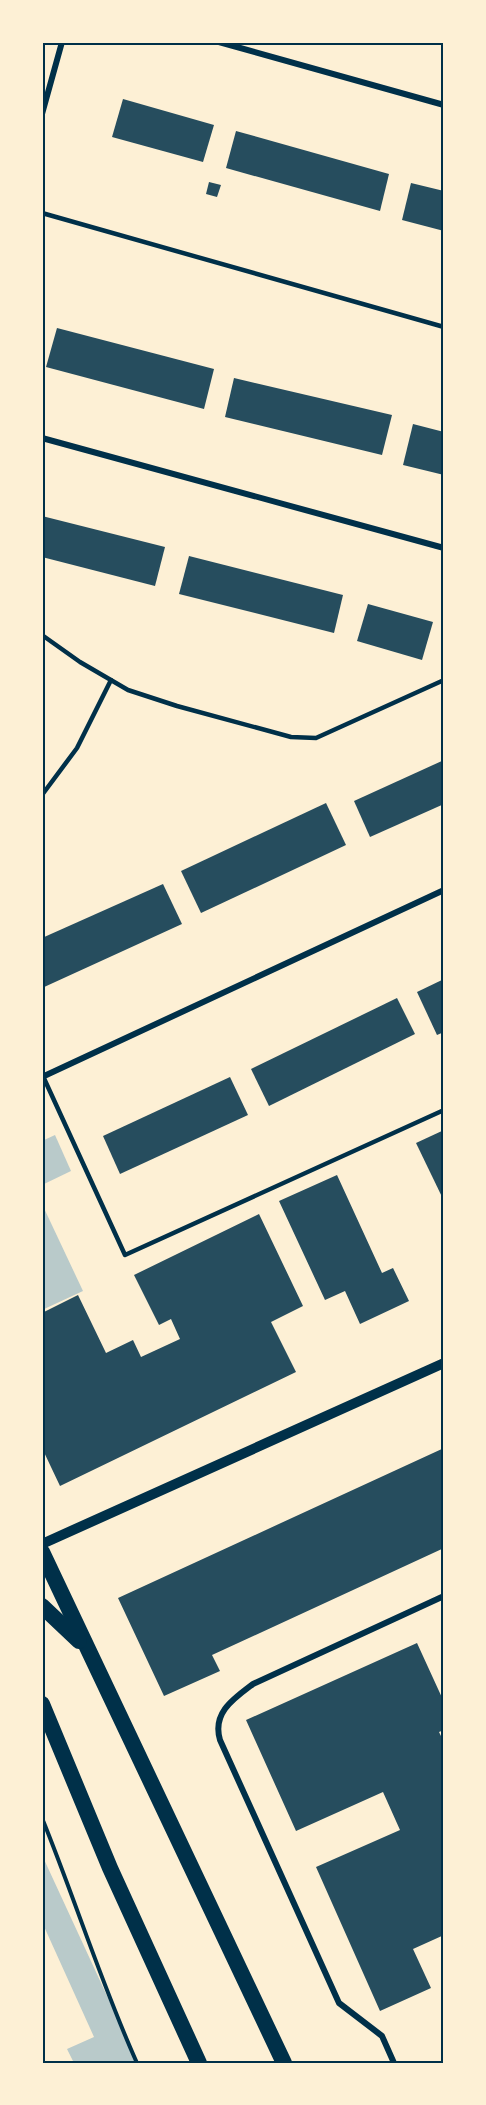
<svg xmlns="http://www.w3.org/2000/svg" width="486" height="2105" font-family="Cabin,sans-serif">
<rect width="100%" height="100%" fill="#fdf0d5"/>
<g fill="#b9caca">
<path d="M55,1135l16,36 -29,14v-44z"/>
<path d="M42,1204l41,87 -41,19z"/>
<path d="M42,1855l96,208h-64l-7,-14 27,-12 -52,-115z"/>
</g>
<g fill="#264d5e">
<path d="M123,99l91,26 -11,37 -91,-25z"/>
<path d="M236,131l153,43 -9,37 -154,-43z"/>
<path d="M209,182l12,3 -4,12 -11,-3z"/>
<path d="M411,183l33,8v40l-42,-11z"/>
<path d="M57,328l157,41 -10,40 -158,-42z"/>
<path d="M234,378l158,37 -10,40 -157,-38z"/>
<path d="M413,424l31,8v43l-41,-10z"/>
<path d="M42,516l123,31 -10,39 -113,-29z"/>
<path d="M189,556l154,39 -9,38 -155,-39z"/>
<path d="M368,604l65,18 -11,38 -65,-19z"/>
<path d="M444,760v44l-74,33 -16,-36z"/>
<path d="M326,803l20,42 -145,68 -20,-42z"/>
<path d="M163,884l19,40 -140,64v-50z"/>
<path d="M444,979v53l-7,3 -20,-43z"/>
<path d="M397,998l18,36 -146,72 -18,-37z"/>
<path d="M230,1077l18,38 -128,59 -17,-38z"/>
<path d="M444,1130v71l-28,-58z"/>
<path d="M337,1175l45,98 11,-5 16,33 -49,23 -15,-33 -20,9 -46,-99z"/>
<path d="M259,1214l44,92 -32,16 25,50 -236,114 -18,-38v-135l36,-18 28,58 27,-13 8,17 39,-18 -9,-20 -12,6 -25,-50z"/>
<path d="M444,1448v100l-232,107 8,16 -56,25 -46,-98z"/>
<path d="M417,1643l27,59v28l-5,2 5,10v193l-31,14 18,39 -51,23 -64,-144 84,-37 -17,-38 -87,39 -50,-111z"/>
</g>
<g fill="none" stroke-linecap="round" stroke-linejoin="round">
<path stroke="#003049" stroke-width="4" d="M42,1818c33,81 59,165 95,245"/>
<g stroke="#003049" stroke-width="4.5">
<path d="M42,213l402,114"/>
<path d="M42,635l38,27 48,28 49,16 114,31 25,1 128,-58"/>
<path d="M42,795l35,-47 34,-68"/>
<path d="M42,1074l83,181 319,-145"/>
</g>
<g stroke="#003049" stroke-width="6">
<path d="M219,42l225,63"/>
<path d="M42,114l20,-72"/>
<path d="M42,438l402,110"/>
<path d="M42,1077l402,-187"/>
<path d="M394,2063l-12,-27 -43,-33 -119,-263c-8,-27 13,-41 33,-56l191,-88"/>
</g>
<path stroke="#003049" stroke-width="10" d="M42,1544l402,-181"/>
<g stroke="#003049" stroke-width="16">
<path d="M42,1552l242,511"/>
<path d="M42,1606l37,35"/>
<path d="M42,1704l68,164 89,195"/>
</g>
</g>
<rect width="486" height="2105" fill="none" stroke="#fdf0d5" stroke-width="87"/>
<rect x="44" y="44" width="398" height="2018" fill="none" stroke="#003049" stroke-width="2"/>
</svg>
